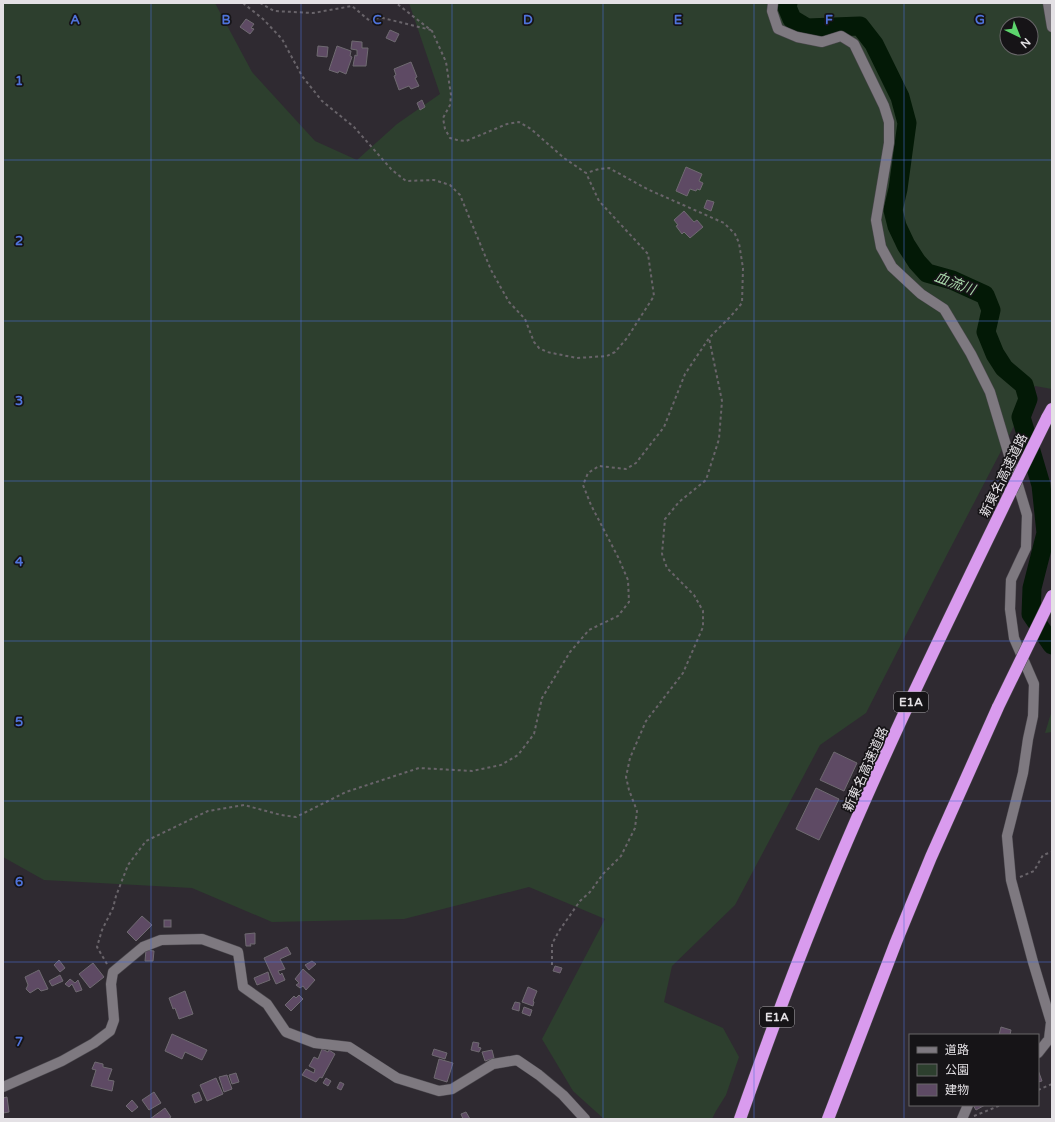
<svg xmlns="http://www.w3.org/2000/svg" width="1055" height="1122" font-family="'Varela Round','Noto Sans JP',sans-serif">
<rect width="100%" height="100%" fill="#2f2a31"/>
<g fill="#2d3f2e" fill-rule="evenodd">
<path d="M3,3h212l37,69 63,69 42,19 40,-36 43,-30 -31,-91h643v386l-17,-3 -95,182 -74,145 -46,32 -85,160 -63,61 -8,36 59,26 16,29 -13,38 -10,16 -4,8h-108l-31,-28 -31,-52 63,-120 -76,-32 -125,32 -132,3 -80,-34 -148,-8 -41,-23zM1007,24h24v24h-24z"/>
<path d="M1052,710v22l-7,1z"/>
</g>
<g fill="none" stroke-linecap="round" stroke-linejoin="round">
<path stroke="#031906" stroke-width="19" d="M788,3l-1,4 5,12 15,9 53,-2 14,18 26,53 7,26 -9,66 -5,21 4,16 9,19 11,17 10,11 25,7 33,15 6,15 -5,22 9,22 9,14 20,17 4,14 -7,18 20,68 5,48 -14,55 -1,26 21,31"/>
</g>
<g fill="#5e4a64" stroke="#6f6a71">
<path d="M246,19l8,5 -3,4 3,1 -4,5 -10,-7z"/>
<path d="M390,30l9,4 -4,8 -9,-4z"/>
<path d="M352,41l10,1v6h6l-2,18h-13l2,-11 2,1v-6l-6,-1z"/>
<path d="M318,46l10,1 -1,10 -10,-1z"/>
<path d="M337,46l14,5 -1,5 2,1 -6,17 -7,-3 -1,2 -9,-3z"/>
<path d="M411,62l6,15 -2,1 4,8 -8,3 -2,-3 -10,4 -5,-14 2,-1 -2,-6z"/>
<path d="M422,100l3,7 -5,3 -3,-7z"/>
<path d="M686,167l16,7 -3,7 4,2 -3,7 -3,-1 -1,2 -6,-2 -3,7 -11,-5z"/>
<path d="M707,200l7,2 -3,9 -7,-3z"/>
<path d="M684,211l10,11 3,-2 6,7 -13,11 -6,-6 -2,2 -6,-8 2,-1 -4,-5z"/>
<path d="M834,752l23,11 -13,28 -24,-11z"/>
<path d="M816,788l23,11 -20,41 -23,-11z"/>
<path d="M142,916l10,9 -16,16 -9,-9z"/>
<rect x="164" y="920" width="7" height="7"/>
<path d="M255,933v11h-5l1,2h-5l-1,-12z"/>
<path d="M287,947l4,7 -11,5 5,10 -7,2 2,4 2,-2 3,7 -9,4 -12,-26z"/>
<path d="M146,950l8,1 -1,10h-8z"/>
<path d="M59,960l6,8 -5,4 -6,-7z"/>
<path d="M312,961l4,3 -7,6 -4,-5z"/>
<path d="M93,963l11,14 -14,11 -11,-14z"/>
<path d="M555,966l7,2 -2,5 -7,-2z"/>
<path d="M303,969l12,11 -9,10 -3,-4 -3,2 -4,-3 3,-2 -4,-4z"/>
<path d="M39,970l9,19 -7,2 -3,-3 -8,5 -4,-4 2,-4 -3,-8z"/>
<path d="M268,972l2,8 -13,5 -3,-7z"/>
<path d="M60,975l3,6 -11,5 -3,-5z"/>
<path d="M70,979l5,4 3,-3 4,10 -6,2 -4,-8 -3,3 -4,-3z"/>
<path d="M528,987l9,4 -4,10 1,1 -1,4 -11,-4z"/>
<path d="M185,991l8,23 -14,5 -4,-11 -2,1 -4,-11z"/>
<path d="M299,995l4,4 -12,12 -6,-6 9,-9 2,2z"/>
<path d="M515,1002l5,1 -1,8 -7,-2z"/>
<path d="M524,1007l8,3 -2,6 -8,-3z"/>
<path d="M1001,1027l10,3 -1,5h-11z"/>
<path d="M172,1034l35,16 -5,10 -17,-8 -3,7 -17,-8z"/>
<path d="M473,1042l6,1 -1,4 3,1 -2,4 -8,-2z"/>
<path d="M322,1049l6,3 1,-2 6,4 -13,24 -2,-1 -4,5 -14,-7 4,-6 8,4 1,-4 -6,-3 5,-9 4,2z"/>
<path d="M434,1049l13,4 -2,6 -13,-4z"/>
<path d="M492,1050l2,8 -9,3 -3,-9z"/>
<path d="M439,1059l14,4 -6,19 -13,-4z"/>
<path d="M95,1062l8,2v3l9,2 -4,11 6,1 -2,10 -21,-5 5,-16 -4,-1z"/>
<path d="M1038,1070l4,11 -4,1z"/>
<path d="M236,1073l3,9 -7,2 -3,-9z"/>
<path d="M227,1075l5,14 -8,3 -5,-15z"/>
<path d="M216,1078l7,16 -16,7 -7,-16z"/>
<path d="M326,1078l5,3 -3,5 -5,-3z"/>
<path d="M340,1082l4,2 -3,6 -4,-2z"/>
<path d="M154,1092l7,11 -12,7 -7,-10z"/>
<path d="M199,1092l3,8 -7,3 -3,-8z"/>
<path d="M7,1097l2,15 -6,1v-15z"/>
<path d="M132,1100l6,7 -6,5 -6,-6z"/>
<path d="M973,1105h12l-9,5z"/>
<path d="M165,1108l6,9 -3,2h-18z"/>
<path d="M466,1112l4,7h-7l-2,-5z"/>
</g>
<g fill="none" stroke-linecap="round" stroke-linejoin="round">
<defs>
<g id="minor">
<path d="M773,3l-1,8 6,18 19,8 25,5 19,-6 13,8 30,62 5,16v21l-13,77 5,27 11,20 29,27 23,15 27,45 19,38 37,123 -1,33 -15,32 -1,29 4,29 20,46 -1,32 -5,23 -5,34 -16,63 4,44 22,82 18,60 -2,17 -11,14"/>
<path d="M1048,3l4,24"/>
<path d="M3,1087l59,-26 32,-18 16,-12 4,-11 -3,-36 2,-12 30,-25 18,-7 41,-1 36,13 5,35 24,17 19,28 29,11 34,4 48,31 42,13 13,-2 41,-25 24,-4 22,15 24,20 22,24"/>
<path d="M962,1119l6,-14"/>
</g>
<g id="motorway">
<path d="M1047,418l5,-9"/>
<path d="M740,1119c24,-68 49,-136 76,-203 58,-145 127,-285 195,-425"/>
<path d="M828,1119l68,-177 35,-85 67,-150"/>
</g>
</defs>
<use href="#minor" stroke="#4c494e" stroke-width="11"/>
<use href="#motorway" stroke="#4c494e" stroke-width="13"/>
<g stroke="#69646a" stroke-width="2" stroke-dasharray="3 3" stroke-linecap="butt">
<path d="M243,3l20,16 19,20 20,37 20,25 32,26 38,43 14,11 28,-1 16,5 10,10 31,75 18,32 16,17 9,23 5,6 8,4 30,6 30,-2 8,-4 12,-14 27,-42 -6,-42 -49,-53 -13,-28 -22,-15 -33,-29 -12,-7 -12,2 -41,17 -9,-1 -7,-2 -5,-9 -2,-11 7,-13 1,-10 -5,-33 -14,-31 -36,-28"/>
<path d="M260,3l14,8 39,2 39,-7 19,16 8,-5 52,13"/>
<path d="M1020,877l14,-6 9,-16 9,-3"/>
<path d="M107,964l-10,-17 5,-17 11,-22 3,-12 12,-31 18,-24 62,-30 36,-6 37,10 15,2 50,-25 73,-24 53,3 29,-6 17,-10 16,-21 8,-36 28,-46 19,-22 29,-14 11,-14 -1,-22 -10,-23 -27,-52 -8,-20 5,-12 11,-7 27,3 10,-6 28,-36 21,-53 24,-36 22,-22 11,-13 1,-35 -4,-25 -4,-9 -11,-11 -77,-34 -38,-21 -10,1 -13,4"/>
<path d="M552,965v-21l7,-13 21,-30 10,-9 13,-18 18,-18 14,-28 2,-17 -8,-21 -3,-13 4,-19 16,-37 37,-48 20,-46v-16l-9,-16 -27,-27 -5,-14 3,-35 14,-17 27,-22 13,-41 3,-38 -13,-63"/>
<path d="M1038,1090l14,-6"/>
<path d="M974,1116l27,-11"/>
</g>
<use href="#minor" stroke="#7e7980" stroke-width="10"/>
<use href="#motorway" stroke="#d99bee" stroke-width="12"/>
<defs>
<g id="motorway-bridge">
<path d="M1011,491l36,-73"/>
<path d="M998,707l54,-111"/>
</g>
</defs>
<use href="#motorway-bridge" stroke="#4c494e" stroke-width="13" stroke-linecap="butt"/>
<use href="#motorway-bridge" stroke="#d99bee" stroke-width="12"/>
</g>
<path fill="none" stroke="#4f73db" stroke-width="1" stroke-opacity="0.55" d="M151,3v1116M301,3v1116M452,3v1116M603,3v1116M754,3v1116M904,3v1116M3,160h1049M3,321h1049M3,481h1049M3,641h1049M3,801h1049M3,962h1049"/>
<g text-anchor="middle" stroke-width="3.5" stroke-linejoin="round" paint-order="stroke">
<g fill="#161417" stroke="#a6a4a7" stroke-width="1">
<rect x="894" y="692" width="34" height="20" rx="3"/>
<rect x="760" y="1007" width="34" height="20" rx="3"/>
</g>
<g font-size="12" font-weight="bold" fill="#e4e1e5">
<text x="911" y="706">E1A</text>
<text x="777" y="1021">E1A</text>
</g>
<g font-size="13" fill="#e4e1e5" stroke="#161417">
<text transform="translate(1003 475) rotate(-64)" y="5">新東名高速道路</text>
<text transform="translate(865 769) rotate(-66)" y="5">新東名高速道路</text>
</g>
<g font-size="14" font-style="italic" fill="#a6d4a8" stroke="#161417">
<text transform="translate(955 283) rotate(20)" y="5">血流川</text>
</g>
</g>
<g font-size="13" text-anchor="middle" font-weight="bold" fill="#4f73db" stroke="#161417" stroke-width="3.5" stroke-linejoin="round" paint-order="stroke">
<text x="75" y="24">A</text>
<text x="226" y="24">B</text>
<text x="377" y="24">C</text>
<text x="528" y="24">D</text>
<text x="678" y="24">E</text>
<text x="829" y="24">F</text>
<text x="980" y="24">G</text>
<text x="19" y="85">1</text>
<text x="19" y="245">2</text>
<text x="19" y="405">3</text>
<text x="19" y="566">4</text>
<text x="19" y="726">5</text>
<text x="19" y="886">6</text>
<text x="19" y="1046">7</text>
</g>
<rect width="1055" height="1122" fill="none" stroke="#e4e1e5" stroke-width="8"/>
<rect x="909" y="1034" width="130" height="72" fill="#161417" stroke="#686669"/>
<rect x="917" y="1047" width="20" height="6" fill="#7e7980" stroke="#686669"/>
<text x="945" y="1054" font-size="12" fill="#e4e1e5">道路</text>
<rect x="917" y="1064" width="20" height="12" fill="#2d3f2e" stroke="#686669"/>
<text x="945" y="1074" font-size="12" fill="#e4e1e5">公園</text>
<rect x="917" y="1084" width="20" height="12" fill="#5e4a64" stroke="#686669"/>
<text x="945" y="1094" font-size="12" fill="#e4e1e5">建物</text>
<g transform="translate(1019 36) rotate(137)"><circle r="19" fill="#161417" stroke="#686669"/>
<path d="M0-3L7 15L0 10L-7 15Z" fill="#5dd56d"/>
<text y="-6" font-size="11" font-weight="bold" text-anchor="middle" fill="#e4e1e5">N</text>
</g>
</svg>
